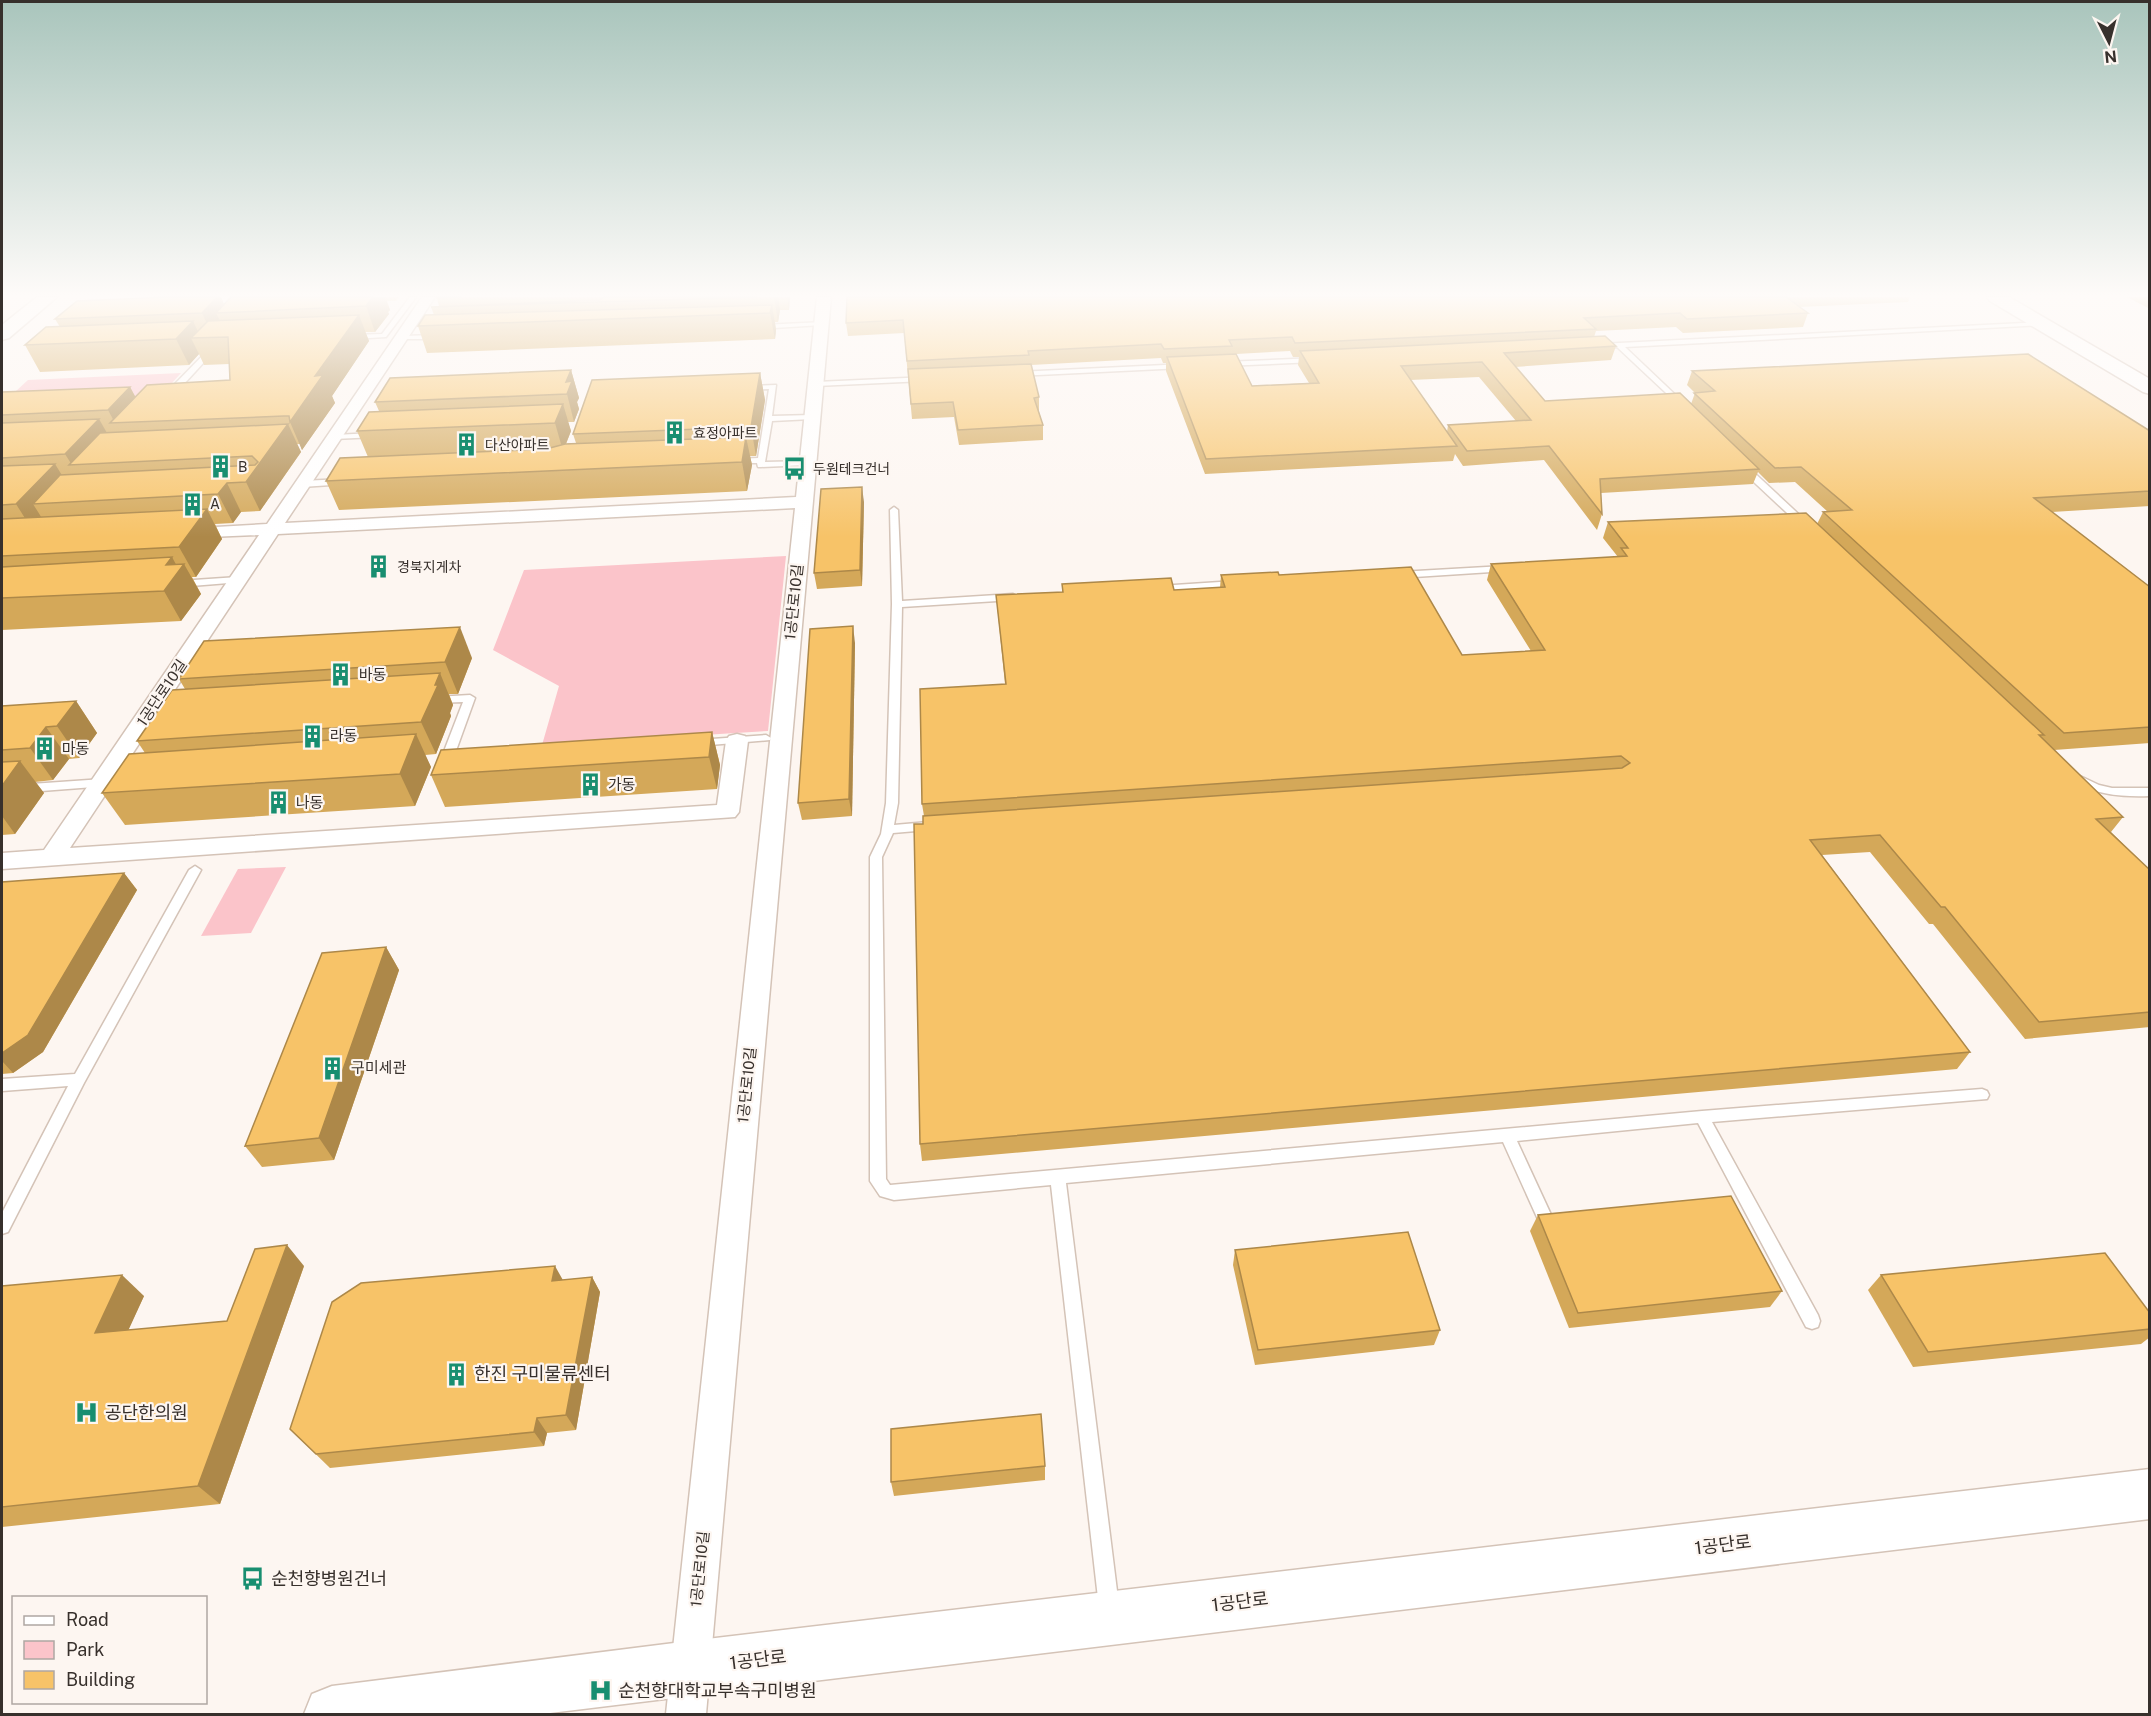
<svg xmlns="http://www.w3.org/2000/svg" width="2151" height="1716" font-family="'Public Sans','Noto Sans KR',sans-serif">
<rect width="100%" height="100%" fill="#fdf6f1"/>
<g fill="#fbc4ca">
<path d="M181,373l-29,32 -150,-1 26,-24z"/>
<path d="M786,556l-18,175 -226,14 17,-59 -66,-36 31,-80z"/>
<path d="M286,867l-35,66 -50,3 37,-67z"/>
</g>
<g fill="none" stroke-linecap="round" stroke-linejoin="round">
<defs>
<g id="lane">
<path d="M410,297h6l-30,40 -34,2 -3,-2 3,-2 30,-1z"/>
<path d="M824,322v2l-2,1 -62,4 -3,-2 3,-2z"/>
<path d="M2043,322l3,2 -1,1 -420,22 59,56v4h-3l-64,-60 -18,1 -4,-2 4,-2z"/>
<path d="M401,336l36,-1 3,2 -3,2h-38l-1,-1z"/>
<path d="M211,347l6,1 -44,48h-6v-4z"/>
<path d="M1318,358l1,2 -4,2 -91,4 -4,-2 4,-2z"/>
<path d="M1186,364l1,2 -4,2 -166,8 -4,-2 4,-2z"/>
<path d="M928,377l1,2 -4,2 -109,5 -4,-2 4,-2z"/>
<path d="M776,385l-4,31 40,-1 4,2 -4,2 -40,2 -7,41 43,-1 4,2 -4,2 -47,2h-3l-1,-4h-24v-4h3l22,-1 11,-69 -21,1 -4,-2 4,-2z"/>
<path d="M374,433h3v4l-43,2 -4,-2 4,-2z"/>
<path d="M1741,466h6l60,56v4h-6l-60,-56z"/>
<path d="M343,479l3,1v4l-44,3 -4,-3 4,-3z"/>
<path d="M894,507l4,3 4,91 111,-7 5,3 -5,3 -111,7 -4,196 -4,22 34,-3 6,4 -6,4 -35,3 -11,24 4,322 4,6 812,-74 280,-22 5,2 2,4 -2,4 -275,23 106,193 2,6 -2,6 -6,2 -6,-2 -108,-204 -181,18 36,78 -3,5 -5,2 -5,-2 -37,-82 -437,41 53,424 -3,7 -7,3 -7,-3 -3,-7 -48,-422 -157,15 -14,-4 -10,-15v-324l11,-23 5,-31 6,-199 -2,-94z"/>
<path d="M1504,566l3,1v4l-108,7 -5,-3 5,-3z"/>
<path d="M238,577l5,3 -2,2 -62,5 -5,-3 5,-3z"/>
<path d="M1235,581l3,1v4l-79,6 -5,-3 5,-3z"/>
<path d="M470,695l5,3 -22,61 -2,2h-8l-2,-2 22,-57 -28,1 -5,-3 5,-3z"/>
<path d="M766,735l5,3 -1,2 -72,6 -5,-3 5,-3z"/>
<path d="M2078,775l21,10 13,3h38v8c-28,1 -52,-1 -76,-14l-2,-3 2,-3z"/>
<path d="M103,779l6,4 -2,3 -105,8v-8z"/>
<path d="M195,866l6,4 -117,213 -76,149 -6,2v-21l66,-127 -66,5v-12l73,-5 114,-204z"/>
</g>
<path id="street" d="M422,297h13l-150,226 511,-26 21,-200h14l-125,1417h-40l129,-1206 -517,26 -208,314 647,-43 9,-64 3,-5 8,-2 8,2 3,5 -9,71 -4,5 -733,52v-16l42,-3 215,-315 -73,3 -6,-1 -3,-4 3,-4 87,-5z"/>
<g id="secondary">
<path d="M37,297h20l-48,41 -7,2v-15z"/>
<path d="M1987,297h22l141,82v15l-7,-2 -153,-91z"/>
<path d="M2150,1469v50l-1608,195h-238l8,-20 20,-8 358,-45z"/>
</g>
</defs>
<use href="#lane" stroke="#d4c3b7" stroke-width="3"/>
<use href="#street" stroke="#d4c3b7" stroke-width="3"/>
<use href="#secondary" stroke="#d4c3b7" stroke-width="3"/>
<use href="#lane" fill="#fff" fill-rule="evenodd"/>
<use href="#street" fill="#fff" fill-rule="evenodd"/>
<use href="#secondary" fill="#fff" fill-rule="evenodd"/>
</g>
<g fill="#d4a859" fill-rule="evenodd">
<path d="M167,297h54l3,7 7,-7h168l-3,4h-9l3,9 -2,2 1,2 -14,18h-10l4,9 -37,55 3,7 -33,47 -2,-6h-3l4,8 -41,59 -19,1 -8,11 -18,1 7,15 -26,38h-4l9,17 -20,27 -179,9v-238l128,-5 5,10 95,-17 -1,-16 -25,1 -5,-11 -10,11 -149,7 -15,-27 35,-18 -5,-8z"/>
<path d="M437,297h353l-1,13h-9l-2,12h-3l1,8 -1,9 -348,14 -9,-27 16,-11 -3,-8 8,-1 -2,-8z"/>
<path d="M847,297h1063l-2,5 -109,5 9,6 -5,14 -120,6 -7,-6 -80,4 -2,6 22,9 -5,14 -96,7 30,34 146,3 4,-11 -8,-8 5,-14 458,60v75l-98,6 98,75v156l-96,7 69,67 -12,15 39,38v157l-125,12 -92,-115h-4l-59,-72 -48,3 148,197 -13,17 -1035,92 -2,-17 3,-320 1,-8 -2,-12 83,-120 -9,-89 66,-3v-8l112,6 46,-2 1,-13h58l183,80 69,-4 -44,-71 4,-16 127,-7 -15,-19 5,-16 209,2 6,-12h5l-33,-30 -26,1 -11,-11 -5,12 -152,9 1,21 -5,16 -53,-70 -81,6 -8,-12 -2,7 -248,13 -39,-103v-8h-3l-2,-5 -130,7 8,32v15l4,13v15l-84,5 -5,-28 -42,2 -8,-86 -56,3 -2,-13zM1290,351l3,6h6l-1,8 11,18 -57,3 -16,-32zM1479,377l37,44 -68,4 -1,7 -37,-52z"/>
<path d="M2127,297h23v12z"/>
<path d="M571,370l8,28 -2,4 2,7 -5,13h-6l3,9 -5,13 10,-1 -3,-9 187,-61 5,27 -9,56h-6l2,9 -5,26 -408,19 -13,-29 42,-24 -11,-26 22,-20 -4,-9z"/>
<path d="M864,502l-2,84 -45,3 -3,-16z"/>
<path d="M855,643l-3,173 -50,4 -4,-17z"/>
<path d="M472,658l-14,36h-9l4,11 -3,8 1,3 -15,38 -11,1 6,12 -16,39 -290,19 -23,-32 43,-40 -8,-12 48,-52 -6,-10z"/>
<path d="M76,701l21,32 -18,25 -10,1 -16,21 -18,2 9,11 -29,41 -13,1v-129z"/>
<path d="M712,732l8,33 -3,24 -272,18 -14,-32z"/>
<path d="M124,873l13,17 -94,162 -30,21 -11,1v-192z"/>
<path d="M386,947l13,23 -65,190 -72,7 -17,-21z"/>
<path d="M1538,1215l244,76 -12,16 -201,21 -39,-97z"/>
<path d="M1235,1250l205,80 -6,15 -179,20 -22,-100z"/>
<path d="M304,1266l-84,238 -218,23v-241l142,10 -16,34 99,-9z"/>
<path d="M1881,1275l269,38v24l-9,7 -228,23 -45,-77z"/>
<path d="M592,1277l8,15 -24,138 -29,3 -3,13 -214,22 -40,-39 272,-149z"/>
<path d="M1045,1466v14l-151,16 -3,-14z"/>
</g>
<g fill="#ad8849">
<path d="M217,297h4l6,15 -11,1 8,15 -11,9 -11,-24z"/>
<path d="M373,297h12l5,13 -2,2 1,2 -14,18 -9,-26z"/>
<path d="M774,297h4l2,13 -2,12z"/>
<path d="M787,297h3l-1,13z"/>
<path d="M772,305l4,25 -1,9 -5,-26z"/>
<path d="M359,315l10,26 -37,55 3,7 -33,47 -12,-28 25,-46z"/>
<path d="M193,321l8,17h-10l8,16 -10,11 -13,-26z"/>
<path d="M571,370l8,28 -2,4 2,7 -5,13 -7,-28 -1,-12z"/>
<path d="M760,373l5,27 -9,56 -5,-29z"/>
<path d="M130,387l15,27 -30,9 -7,-13z"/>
<path d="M563,404l8,27 -8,20 -8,-28z"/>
<path d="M99,419l16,28 -43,18 -7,-11z"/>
<path d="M288,424l13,28 -41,59 -14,-29z"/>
<path d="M746,437l6,28 -5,26 -5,-29z"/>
<path d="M55,464l18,29 -40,11 12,19 -10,11 -19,-30z"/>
<path d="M227,483l14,29 -8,11 -15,-29z"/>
<path d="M862,487l2,15 -2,84 -2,-16z"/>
<path d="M207,509l15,30 -26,38 -17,-30z"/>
<path d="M172,557l7,13 5,-6 17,30 -20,27 -17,-30 2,-26z"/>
<path d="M853,626l2,17 -3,173 -3,-17z"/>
<path d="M460,627l12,31 -14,36 -13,-32z"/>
<path d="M440,673l13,32 -3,8 1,3 -15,38 -15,-32z"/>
<path d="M76,701l21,32 -18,25 -22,-32z"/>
<path d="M46,727l23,32 -16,21 -23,-32z"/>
<path d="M712,732l8,33 -3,24 -8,-32z"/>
<path d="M416,734l15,33 -16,39 -15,-32z"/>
<path d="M20,761l24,32 -29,41 -13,-18v-30z"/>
<path d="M124,873l13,17 -94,162 -30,21 -11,-12v-8z"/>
<path d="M386,947l13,23 -65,190 -15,-22z"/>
<path d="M287,1245l17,21 -84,238 -22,-18z"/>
<path d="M555,1266l9,16 -12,-1z"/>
<path d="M122,1275l22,21 -26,57 -23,-20z"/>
<path d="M592,1277l8,15 -24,138 -10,-15z"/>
<path d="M537,1418l10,15 -3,13 -10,-14z"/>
</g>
<g fill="#f7c368" stroke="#ad8849" stroke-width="1.5">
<path d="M167,297h50l-15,16 -147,6 22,-18z"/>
<path d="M231,297h142l-7,9 -150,7z"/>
<path d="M437,297h24l-24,1z"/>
<path d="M604,297h153l-326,10 169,-7z"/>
<path d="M847,297h939l22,16 -121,6 -7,-6 -96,5 12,11 -301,14 -3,-6 -63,3 3,6 -68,3 -3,-5 -133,7 1,4 -122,6 -4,-41 -57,3z"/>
<path d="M772,305l-2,8 -352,13 7,-11z"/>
<path d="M359,315l-44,61 8,-1 -33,47 -1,-6h-5l-174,7 37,-38 83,-5 -2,-43 -37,1 17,-17z"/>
<path d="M193,321l-17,18 -151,6 21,-18z"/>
<path d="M1605,336l11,10 -112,7 41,48 135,-8 79,76 -159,10 2,35 -53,-68 -82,5 -19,-26 83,-5 -49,-58 -81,4 56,80 -251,13 -39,-102 69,-3 16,32 67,-3 -19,-32z"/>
<path d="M2028,354l122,77v60l-116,7 116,89v140l-86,6 -241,-221 29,-2 -51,-43 -26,1 -81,-75 21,-2 -23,-20z"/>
<path d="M1031,364l8,33 -5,1 9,27 -85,5 -5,-28 -42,2 -3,-35z"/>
<path d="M571,370l-5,12 6,-1 -5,13 -192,8 15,-24z"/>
<path d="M760,373l-9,54 -178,7 19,-54z"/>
<path d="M130,387l-22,23 -106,5v-23z"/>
<path d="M563,404l-8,19 -198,8 12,-19z"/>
<path d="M99,419l-34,35 -63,4v-35z"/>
<path d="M288,424l-42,58 -19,1 -9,11 -185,10 27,-29 195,-10 3,-3 -6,-6 -183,9 31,-32z"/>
<path d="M746,437l-4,25 -416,19 14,-23 206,-9 19,-5z"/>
<path d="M55,464l-39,40 -14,1v-39z"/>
<path d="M862,487l-2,83 -46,3 7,-84z"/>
<path d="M207,509l-28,38 -177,9v-37z"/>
<path d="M1806,513l238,222h-5l84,82 -27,2 54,51v142l-111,10 -94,-115h-4l-61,-72 -70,5 160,212 -1050,92 -6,-320h9v-8l699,-48 8,-5 -9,-7 -699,48 -2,-115 86,-5 -10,-89 67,-3 -1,-8 109,-6 3,12 51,-3 -4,-12 57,-3 1,3 132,-8 51,88 83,-5 -54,-86 136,-8 -6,-8h7l-20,-26z"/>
<path d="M172,557l-6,8 18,-1 -20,27 -162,7v-31z"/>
<path d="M853,626l-4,173 -51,4 12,-174z"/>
<path d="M460,627l-15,35 -266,17 25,-38z"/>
<path d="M440,673l-5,12h3l-17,37 -284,19 35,-51z"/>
<path d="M76,701l-19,25 -11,1 -16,21 -28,2v-44z"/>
<path d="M712,732l-3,25 -278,18 10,-25z"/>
<path d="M416,734l-16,40 -298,19 27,-39z"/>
<path d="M20,761l-18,25v-24z"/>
<path d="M124,873l-96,162 -26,18v-171z"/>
<path d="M386,947l-67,191 -74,8 77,-193z"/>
<path d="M1731,1196l51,95 -204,22 -40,-98z"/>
<path d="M1408,1232l32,98 -182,20 -23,-100z"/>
<path d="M287,1245l-89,241 -196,21v-221l120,-11 -27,58 132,-12 28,-72z"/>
<path d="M2105,1253l45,60v16l-222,23 -47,-77z"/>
<path d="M555,1266l-3,15 40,-4 -26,138 -29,3 -3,14 -218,22 -26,-25 42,-127 29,-19z"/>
<path d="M1041,1414l4,52 -154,16v-53z"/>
</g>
<linearGradient id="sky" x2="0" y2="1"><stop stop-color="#a9c5bc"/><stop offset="0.55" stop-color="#fefbf9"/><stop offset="1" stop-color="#fefbf9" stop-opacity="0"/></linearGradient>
<rect width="2151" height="537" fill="url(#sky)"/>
<defs>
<symbol id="building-bare" viewBox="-9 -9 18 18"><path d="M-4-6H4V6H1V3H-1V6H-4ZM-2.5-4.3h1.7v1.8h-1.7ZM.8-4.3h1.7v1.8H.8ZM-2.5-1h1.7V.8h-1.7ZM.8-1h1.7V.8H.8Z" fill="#188e70" stroke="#fdf6f1" stroke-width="2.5" paint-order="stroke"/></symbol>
<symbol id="bus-bare" viewBox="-9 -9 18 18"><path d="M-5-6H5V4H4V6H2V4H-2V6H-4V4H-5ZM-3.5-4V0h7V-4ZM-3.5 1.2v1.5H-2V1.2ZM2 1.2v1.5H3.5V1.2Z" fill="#188e70" stroke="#fdf6f1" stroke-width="2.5" paint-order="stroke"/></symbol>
<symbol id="hospital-bare" viewBox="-9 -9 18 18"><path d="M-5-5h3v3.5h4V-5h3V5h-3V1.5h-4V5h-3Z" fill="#188e70" stroke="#fdf6f1" stroke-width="2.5" paint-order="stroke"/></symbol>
</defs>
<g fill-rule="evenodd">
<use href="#building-bare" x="658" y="416" width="33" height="33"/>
<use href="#building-bare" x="450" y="428" width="33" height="33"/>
<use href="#building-bare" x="204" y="450" width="33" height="33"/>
<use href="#bus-bare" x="778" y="452" width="33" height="33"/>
<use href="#building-bare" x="176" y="488" width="33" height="33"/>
<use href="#building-bare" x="362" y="550" width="33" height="33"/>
<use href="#building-bare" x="324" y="658" width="33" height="33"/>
<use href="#building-bare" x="296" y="720" width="33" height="33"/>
<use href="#building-bare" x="28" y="732" width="33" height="33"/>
<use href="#building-bare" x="574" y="768" width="33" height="33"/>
<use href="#building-bare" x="262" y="786" width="33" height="33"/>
<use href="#building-bare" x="316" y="1052" width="33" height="33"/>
<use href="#building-bare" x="440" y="1358" width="33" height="33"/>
<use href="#hospital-bare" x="70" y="1396" width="33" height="33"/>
<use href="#bus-bare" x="236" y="1562" width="33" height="33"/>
<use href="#hospital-bare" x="584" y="1674" width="33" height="33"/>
</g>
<g text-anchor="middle" stroke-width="4.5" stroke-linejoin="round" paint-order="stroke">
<g font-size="14" fill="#37302c" stroke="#fdf6f1" text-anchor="start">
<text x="693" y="438">효정아파트</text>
<text x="485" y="450">다산아파트</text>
<text x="238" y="472">B</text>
<text x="813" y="474">두원테크건너</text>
<text x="210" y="509">A</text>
<text x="397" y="572">경북지게차</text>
</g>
<g font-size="15" fill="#37302c" stroke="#fdf6f1">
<text transform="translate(794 602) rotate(-84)" y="5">1공단로10길</text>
<text transform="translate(162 693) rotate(-56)" y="5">1공단로10길</text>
<text transform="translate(747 1085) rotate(-84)" y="5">1공단로10길</text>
<text transform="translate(700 1569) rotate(-84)" y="5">1공단로10길</text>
</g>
<g font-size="15" fill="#37302c" stroke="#fdf6f1" text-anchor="start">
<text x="359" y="680">바동</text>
<text x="330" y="741">라동</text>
<text x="62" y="754">마동</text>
<text x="608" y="790">가동</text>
<text x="296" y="808">나동</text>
<text x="351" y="1073">구미세관</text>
</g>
<g font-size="18" fill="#37302c" stroke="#fdf6f1" text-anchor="start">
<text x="474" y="1380">한진 구미물류센터</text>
<text x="105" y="1419">공단한의원</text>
<text x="271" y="1585">순천향병원건너</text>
<text x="618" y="1697">순천향대학교부속구미병원</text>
</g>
<g font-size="18" fill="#37302c" stroke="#fdf6f1">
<text transform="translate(1723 1545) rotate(-7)" y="6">1공단로</text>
<text transform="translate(1240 1602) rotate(-7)" y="6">1공단로</text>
<text transform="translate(758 1660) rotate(-7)" y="6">1공단로</text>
</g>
</g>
<rect width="2151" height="1716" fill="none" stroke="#37302c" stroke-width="6"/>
<rect x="12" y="1596" width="195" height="108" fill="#fdf6f1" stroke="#aea7a2" stroke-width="1.5"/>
<rect x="24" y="1616" width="30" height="9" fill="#ffffff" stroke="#aea7a2" stroke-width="1.5"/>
<text x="66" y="1626" font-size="18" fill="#37302c">Road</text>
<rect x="24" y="1641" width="30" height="18" fill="#fbc4ca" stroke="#aea7a2" stroke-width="1.5"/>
<text x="66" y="1656" font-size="18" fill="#37302c">Park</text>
<rect x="24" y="1671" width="30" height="18" fill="#f7c368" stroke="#aea7a2" stroke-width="1.5"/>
<text x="66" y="1686" font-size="18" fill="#37302c">Building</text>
<g transform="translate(2109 42) rotate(174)" stroke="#fdf6f1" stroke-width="4.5" paint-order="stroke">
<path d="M0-4.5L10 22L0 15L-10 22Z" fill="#37302c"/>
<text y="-9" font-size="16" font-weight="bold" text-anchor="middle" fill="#37302c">N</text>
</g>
</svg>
